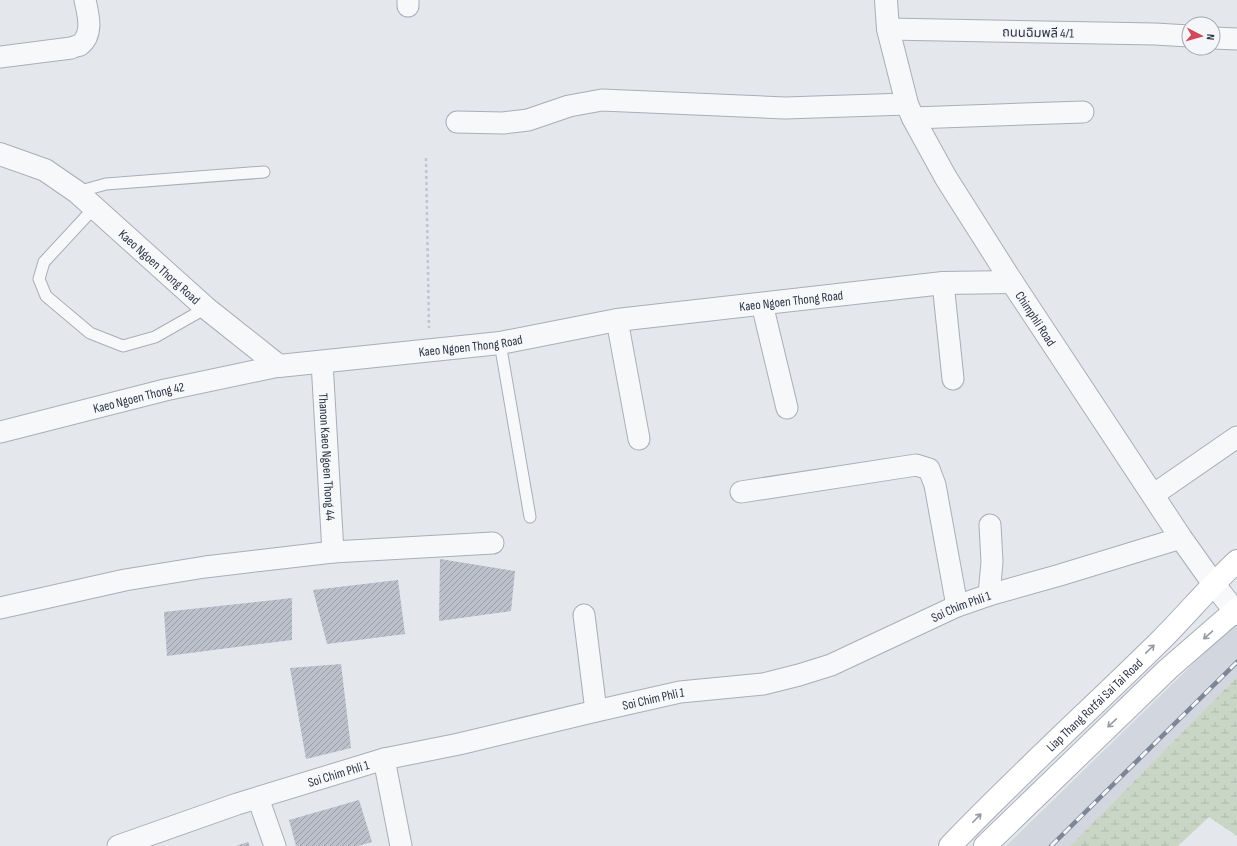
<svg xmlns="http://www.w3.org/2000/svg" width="1237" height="846" font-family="'Sofia Sans Condensed','Noto Sans Thai',sans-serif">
<defs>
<pattern id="wetland-marsh" width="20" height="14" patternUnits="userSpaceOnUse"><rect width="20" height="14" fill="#c9d6c5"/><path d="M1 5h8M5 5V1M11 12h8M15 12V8" fill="none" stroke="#adb8ab"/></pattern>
<pattern id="building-hatch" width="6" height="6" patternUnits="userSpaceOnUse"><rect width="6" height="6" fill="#bbc0ca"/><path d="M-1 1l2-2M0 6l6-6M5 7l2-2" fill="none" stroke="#989da6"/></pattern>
</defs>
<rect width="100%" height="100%" fill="#e4e7ec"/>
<path fill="#d2d6de" d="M1237,621v56l-167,169h-64z"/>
<path fill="url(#wetland-marsh)" d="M1237,677v159l-28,-19 -31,29h-108z"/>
<g fill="url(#building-hatch)">
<path d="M440,559l75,12 -4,40 -72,10z"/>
<path d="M398,580l7,54 -78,10 -14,-54z"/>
<path d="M292,598v42l-125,16 -3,-44z"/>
<path d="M341,664l10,84 -45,11 -16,-91z"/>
<path d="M359,800l13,42 -14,4h-62l-7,-26z"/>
<path d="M248,842l2,4h-14z"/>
</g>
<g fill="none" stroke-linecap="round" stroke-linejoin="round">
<defs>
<g id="service">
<path d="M77,192l29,-8 158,-12"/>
<path d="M94,208l-50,54 -5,17 7,17 44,37 33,13 32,-9 51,-29"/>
<path d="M500,343l30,174"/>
</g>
<g id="minor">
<path d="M408,6v-6"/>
<path d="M888,29l267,5 34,2"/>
<path d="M1213,38l24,1"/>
<path d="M0,57l71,-9c2,-1 6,-2 9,-3 14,-11 8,-31 5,-45"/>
<path d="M913,118l170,-6"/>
<path d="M457,122l46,1 25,-3 41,-14 33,-6 183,8 122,-4"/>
<path d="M943,283l10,96"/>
<path d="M762,304l25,104"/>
<path d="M617,320l22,119"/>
<path id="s1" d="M322,362l11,190"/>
<path id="s2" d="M0,432l165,-42 114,-24"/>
<path d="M741,492l175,-27 13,4 6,16 22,121"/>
<path d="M1153,495l84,-58"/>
<path d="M989,595l3,-33 -2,-37"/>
<path d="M0,608l125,-28 80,-13 128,-15 160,-9"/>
<path d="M584,615l12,96"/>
<path d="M384,759l17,87"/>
<path d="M258,798l17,48"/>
<path id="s3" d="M118,846l119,-42 147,-45 75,-15 137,-33 84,-19 83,-8 36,-9 32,-10 126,-59 32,-11 71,-20 121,-37"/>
</g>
<g id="tertiary">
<path id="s4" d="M886,0l2,29 19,75 6,14 33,60 66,104 169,256 32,45 24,31"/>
<path id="s5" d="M0,154l45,16 32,22 129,116 73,58 221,-23 117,-23 326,-37 69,-1"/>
</g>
<g id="secondary">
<path id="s6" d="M950,846c68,-71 141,-137 211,-206 26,-26 49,-54 76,-79"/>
<path d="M985,846l183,-177 69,-60"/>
</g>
</defs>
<use href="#service" stroke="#a9aeb7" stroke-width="13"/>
<use href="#minor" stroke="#a9aeb7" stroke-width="23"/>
<use href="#tertiary" stroke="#a9aeb7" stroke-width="24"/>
<use href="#secondary" stroke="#a9aeb7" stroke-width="24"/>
<path stroke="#c2c5cb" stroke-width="2.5" stroke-dasharray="3 3" stroke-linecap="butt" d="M426,158l3,170"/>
<use href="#service" stroke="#f7f8fa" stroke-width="11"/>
<use href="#minor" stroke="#f7f8fa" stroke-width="21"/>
<use href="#tertiary" stroke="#f7f8fa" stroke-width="22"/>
<use href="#secondary" stroke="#fff" stroke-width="22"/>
<defs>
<path id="rail" d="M1051,846l186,-184"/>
</defs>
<use href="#rail" stroke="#7d8696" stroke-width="4.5"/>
<use href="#rail" stroke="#f4f6f9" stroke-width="3" stroke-dasharray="9" stroke-linecap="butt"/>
</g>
<defs><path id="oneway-shaft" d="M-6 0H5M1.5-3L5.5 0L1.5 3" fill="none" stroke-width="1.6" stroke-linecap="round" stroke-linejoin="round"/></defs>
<g stroke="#959aa2">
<use href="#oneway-shaft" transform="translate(1208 635) rotate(139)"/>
<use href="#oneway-shaft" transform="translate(1150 649) rotate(-44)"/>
<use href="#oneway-shaft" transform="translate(1112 723) rotate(136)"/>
<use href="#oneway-shaft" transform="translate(977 818) rotate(-46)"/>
</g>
<g text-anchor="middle" stroke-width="3" stroke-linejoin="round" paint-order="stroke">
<g font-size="13" fill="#2b3445" stroke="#f4f6f9">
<text transform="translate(1038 32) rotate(1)" y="5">ถนนฉิมพลี 4/1</text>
<text dy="5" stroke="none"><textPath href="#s5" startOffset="198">Kaeo Ngoen Thong Road</textPath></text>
<text dy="5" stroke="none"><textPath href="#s5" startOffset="870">Kaeo Ngoen Thong Road</textPath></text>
<text dy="5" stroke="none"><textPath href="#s4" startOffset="357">Chimphli Road</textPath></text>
<text dy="5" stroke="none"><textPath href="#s5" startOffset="546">Kaeo Ngoen Thong Road</textPath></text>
<text dy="5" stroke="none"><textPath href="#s2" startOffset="143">Kaeo Ngoen Thong 42</textPath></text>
<text dy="5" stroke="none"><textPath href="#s1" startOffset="95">Thanon Kaeo Ngoen Thong 44</textPath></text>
<text dy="5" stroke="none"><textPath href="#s3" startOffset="880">Soi Chim Phli 1</textPath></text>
<text dy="5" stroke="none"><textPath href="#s3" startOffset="556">Soi Chim Phli 1</textPath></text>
<text dy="5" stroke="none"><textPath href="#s6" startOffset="202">Liap Thang Rotfai Sai Tai Road</textPath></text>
<text dy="5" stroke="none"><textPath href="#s3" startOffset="232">Soi Chim Phli 1</textPath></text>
</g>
</g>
<g transform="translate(1201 36) rotate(96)"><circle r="19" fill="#f4f6f9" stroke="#a4a8b1"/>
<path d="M0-3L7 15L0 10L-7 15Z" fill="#d1495b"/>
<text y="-6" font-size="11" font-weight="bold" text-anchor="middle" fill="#2b3445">N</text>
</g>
</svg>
